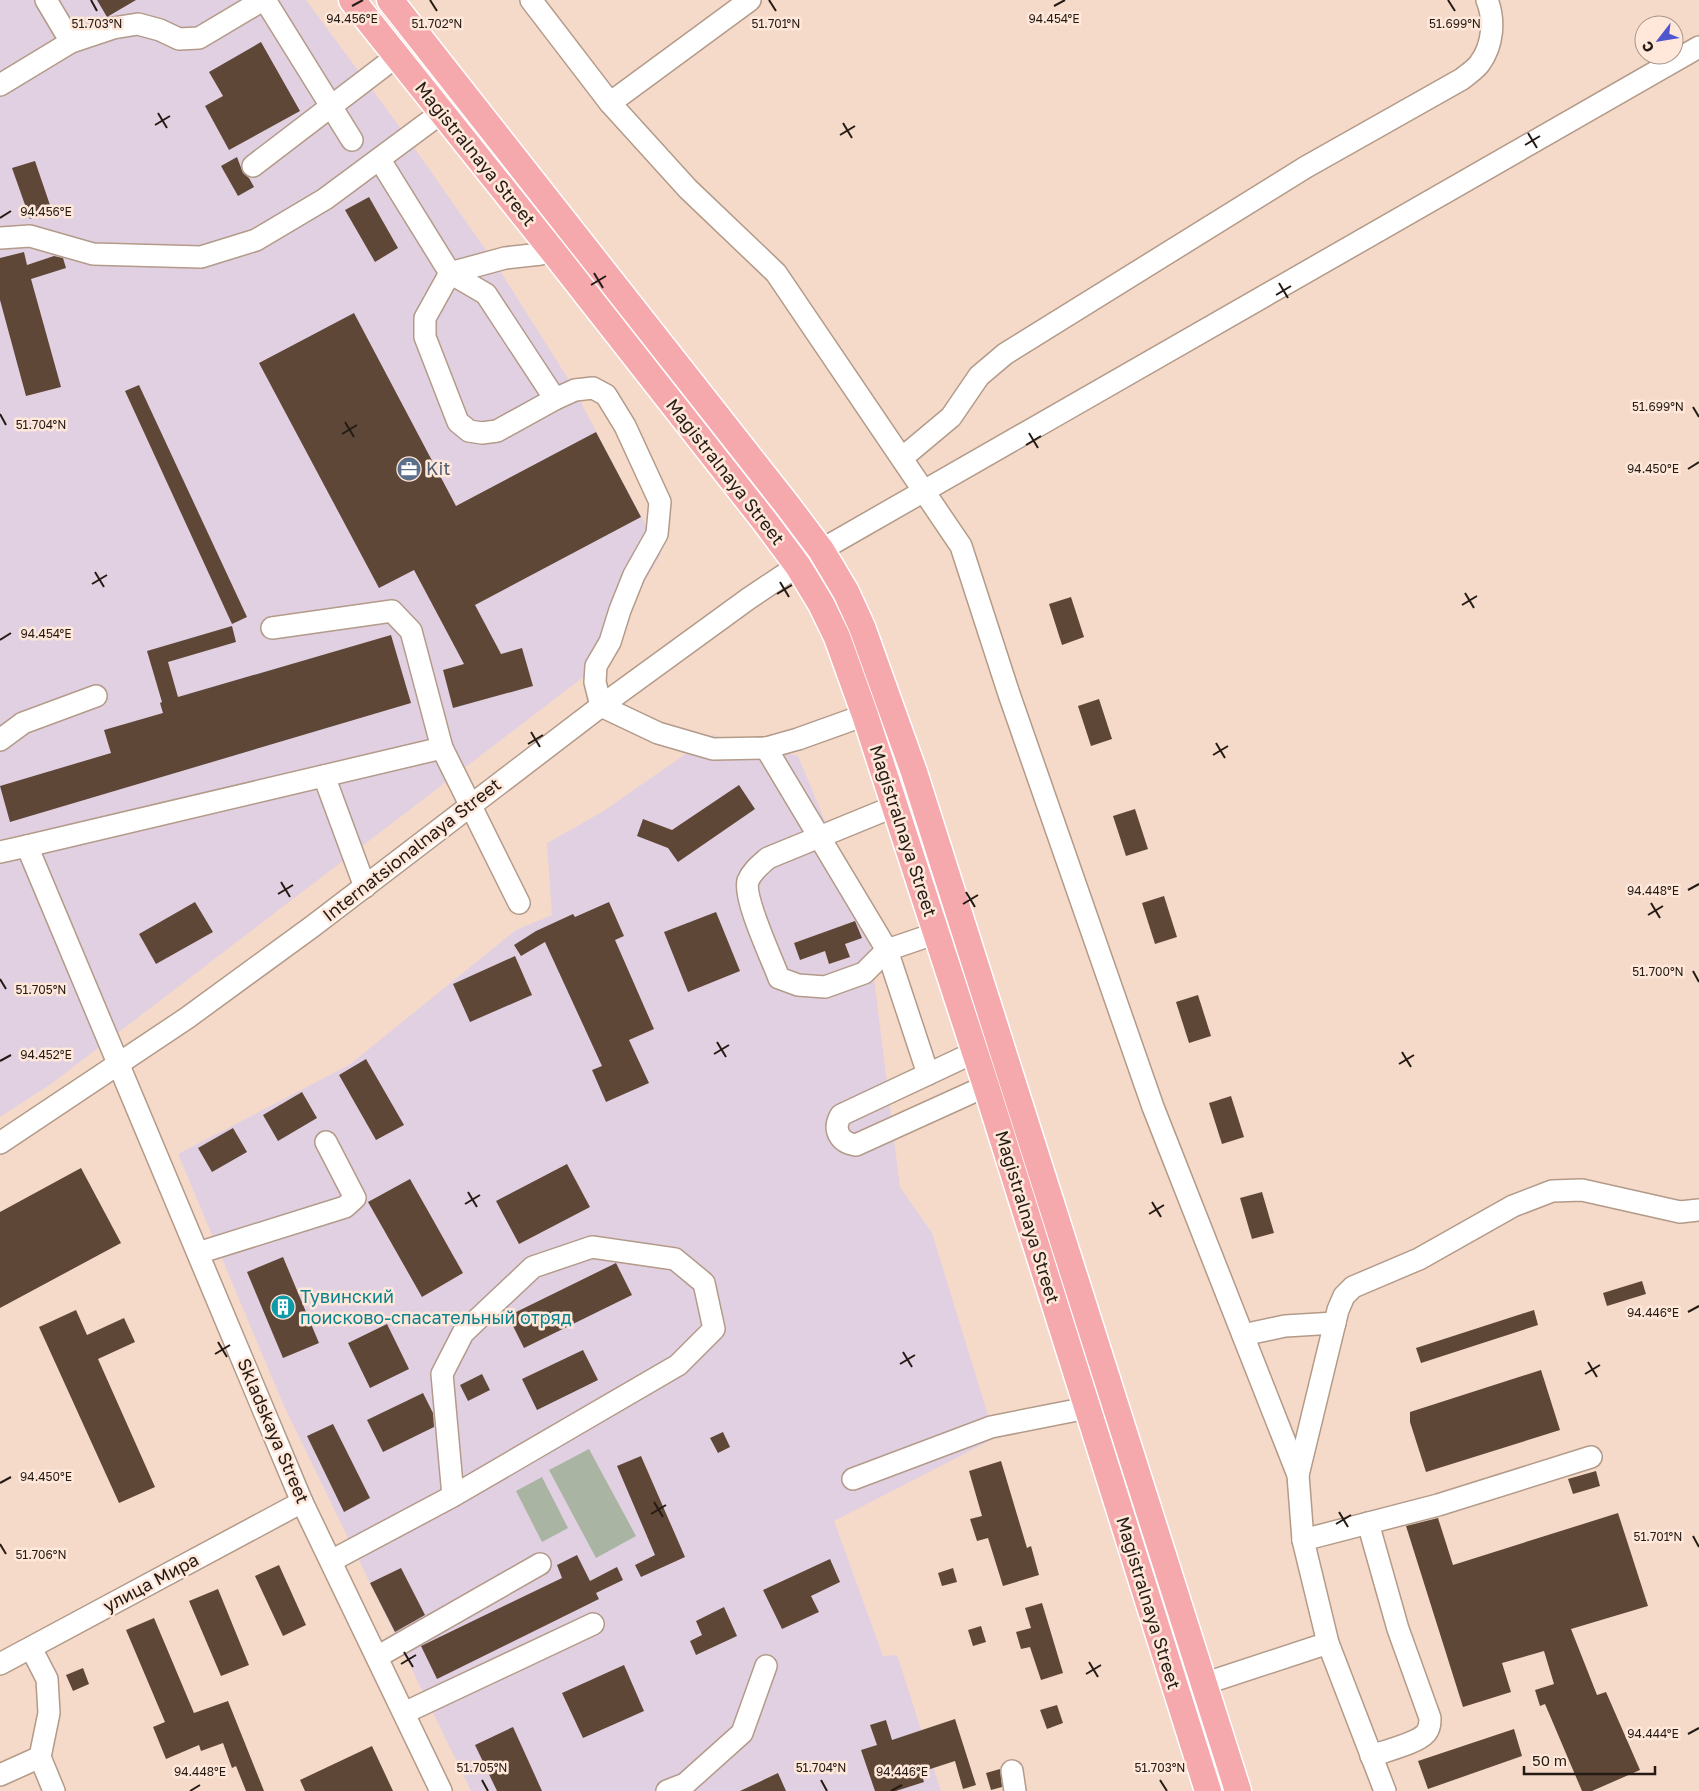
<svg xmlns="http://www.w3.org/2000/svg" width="1699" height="1791" font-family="'Golos Text',sans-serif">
<rect width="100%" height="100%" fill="#f5dac9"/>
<g fill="#e1d0e2">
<path d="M0,0h306l93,126 96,137 74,117 92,174 -71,118 -539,412 -51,33z"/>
<path d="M713,735l85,21 69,166 33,265 32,46 63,205 -161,83 49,135 14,-1 44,136h-470l-187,-385 -106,-252 171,-89 167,-135 36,-15 -5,-72 55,-31z"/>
</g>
<g fill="#a9b4a3">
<path d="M589,1449l47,87 -40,22 -47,-88z"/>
<path d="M542,1477l26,51 -26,14 -26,-51z"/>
</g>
<g fill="#5e4737">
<path d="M97,0h39l-29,17z"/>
<path d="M261,42l39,69 -71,39 -24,-44 18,-10 -14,-24z"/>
<path d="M237,157l6,16 6,5 5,9 -16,9 -17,-30z"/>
<path d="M35,161l17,50 -22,8 -18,-51z"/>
<path d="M369,197l29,51 -23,14 -30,-52z"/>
<path d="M24,252l3,13 27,-9 9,2 3,10 -35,11 30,108 -35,9 -26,-96v-42z"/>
<path d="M354,313l102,193 140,-74 45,85 -166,88 26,49 21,-6 11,38 -80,22 -10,-38 21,-6 -50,-94 -35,18 -120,-225z"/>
<path d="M139,385l108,232 -15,7 -107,-233z"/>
<path d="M1071,597l13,40 -22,8 -13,-41z"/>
<path d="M232,626l4,16 -68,20 10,35 213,-62 20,68 -401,119 -10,-36 111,-33 -7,-23 59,-17 -3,-10 2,-1 -15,-51z"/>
<path d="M1099,699l13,40 -21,7 -13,-40z"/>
<path d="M739,785l16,24 -77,53 -10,-14 -31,-12 6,-17 29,11z"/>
<path d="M1135,809l13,40 -22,7 -13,-40z"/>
<path d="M1164,896l13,41 -22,7 -13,-41z"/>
<path d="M195,902l18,30 -57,32 -17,-30z"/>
<path d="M609,902l15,34 -9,4 39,89 -25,11 20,43 -43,19 -14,-32 10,-4 -57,-124 -24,14 -7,-11 22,-14 37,-17 2,3z"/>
<path d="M716,912l24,59 -52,21 -24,-60z"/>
<path d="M855,921l7,17 -17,6 5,13 -21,7 -4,-13 -25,9 -6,-17z"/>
<path d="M515,956l17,39 -62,27 -17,-38z"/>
<path d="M1198,995l13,41 -22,7 -13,-41z"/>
<path d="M366,1059l38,66 -28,15 -37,-65z"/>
<path d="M302,1092l15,26 -39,23 -15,-26z"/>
<path d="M1231,1096l13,41 -22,7 -13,-41z"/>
<path d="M233,1128l14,24 -35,20 -14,-24z"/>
<path d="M567,1164l23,43 -71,37 -23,-43z"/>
<path d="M81,1168l40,75 -121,65v-96z"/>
<path d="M410,1179l53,94 -41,24 -54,-95z"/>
<path d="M1262,1192l12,41 -22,6 -12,-41z"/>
<path d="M283,1257l36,86 -36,15 -36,-86z"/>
<path d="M616,1263l16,32 -108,53 -16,-32z"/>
<path d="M1642,1281l4,13 -39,12 -4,-13z"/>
<path d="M76,1310l11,25 37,-17 11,24 -37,17 57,128 -36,16 -80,-176z"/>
<path d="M1534,1310l4,15 -117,38 -5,-15z"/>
<path d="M387,1324l22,45 -39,19 -22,-45z"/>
<path d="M583,1350l15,30 -61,30 -15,-31z"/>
<path d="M1541,1370l19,60 -134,42 -16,-50v-10z"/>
<path d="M482,1374l8,16 -22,11 -8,-16z"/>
<path d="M423,1393l10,20 1,14 -51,25 -16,-32z"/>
<path d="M333,1424l37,74 -26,14 -37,-76z"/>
<path d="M723,1432l7,15 -12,6 -8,-15z"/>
<path d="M641,1456l44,101 -44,20 -6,-12 20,-10 -38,-89z"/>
<path d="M1001,1461l26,87 4,-2 8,29 -36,11 -15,-48 -11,3 -7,-22 12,-3 -13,-45z"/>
<path d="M1596,1471l4,15 -27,8 -5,-15z"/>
<path d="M1618,1513l30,93 -77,23 26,66 9,-3 34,78 -48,21h-10l-37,-87 -5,2 -5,-16 19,-6 -10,-33 -42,12 9,29 -48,15 -57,-181 32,-8 15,47z"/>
<path d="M577,1555l13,26 27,-14 6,13 -27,13 3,6 -162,80 -16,-33 141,-68 -5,-13z"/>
<path d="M830,1559l10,23 -29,14 8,16 -37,17 -19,-39z"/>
<path d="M279,1565l27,60 -23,11 -28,-60z"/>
<path d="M401,1568l24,47 -30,17 -25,-49z"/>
<path d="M953,1568l4,14 -15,4 -4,-13z"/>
<path d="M218,1589l31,76 -28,11 -32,-75z"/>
<path d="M1042,1603l21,70 -22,7 -11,-33 -9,2 -5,-17 15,-4 -6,-20z"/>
<path d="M724,1607l13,29 -41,19 -6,-14 12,-6 -6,-14z"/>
<path d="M154,1618l40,95 34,-12 36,90h-18l-10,-25 -4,2 -9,-25 -22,8 -2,-6 -33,14 -13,-32 12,-5 -39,-92z"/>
<path d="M981,1626l5,16 -13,4 -5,-16z"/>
<path d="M624,1665l20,46 -61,27 -21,-45z"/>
<path d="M83,1668l6,16 -16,7 -7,-16z"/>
<path d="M1057,1705l6,18 -16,6 -7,-19z"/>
<path d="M955,1719l21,66 -13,4 -8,-28 -34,11 3,10 -28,9h-21l-14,-41 16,-5 -7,-20 16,-5 6,20z"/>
<path d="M513,1727l29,64h-45l-22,-46z"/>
<path d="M1514,1729l8,27 -94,33 -10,-28z"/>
<path d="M372,1746l21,45h-88l-5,-11z"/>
<path d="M1000,1769l2,18 -11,3 -5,-17z"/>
<path d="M778,1773l8,18h-46z"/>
</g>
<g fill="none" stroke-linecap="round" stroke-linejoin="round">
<defs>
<g id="minor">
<path d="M46,0l25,42"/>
<path d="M265,0l87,140"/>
<path d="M531,0l79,103 78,86 88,84 185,273 48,148 144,413 145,368 5,65 25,103 57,148"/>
<path d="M0,85l71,-43 42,-14 25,-4 22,6 19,9 20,-1 64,-38"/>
<path d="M610,103l140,-103"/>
<path d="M380,160l70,113 36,21 69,105"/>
<path d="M253,166l144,-110"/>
<path d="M0,238l30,-2 63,18 108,3 55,-17 69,-41 116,-86"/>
<path d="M563,240l-22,14 -36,4 -55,15 -25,45v19l33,85 11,9 13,2 15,-2 58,-32 20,-9 18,-2 13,7 19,31 35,76 -3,32 -23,41 -14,35 -10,32 -14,24 -1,16 6,24 57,27 55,16 53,-1 32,-9 67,-24"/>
<path d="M902,458l49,-41 28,-41 26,-22 301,-187 156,-88c6,-5 14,-10 18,-16 13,-18 15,-43 7,-63"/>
<path d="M272,628l120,-17 19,20 31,117 77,155"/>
<path d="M0,740l23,-17 73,-27"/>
<path d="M766,748l121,202 41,124"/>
<path d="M324,776l41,111"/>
<path d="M895,806l-127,52c-8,7 -16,13 -20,23 -5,17 24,78 31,97l19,7 27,2 39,-14 23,-23 50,-17"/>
<path d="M27,846l415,-98"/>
<path d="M0,852l27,-6 275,656 139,289"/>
<path d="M975,1052l-134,63c-9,15 -1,28 15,30l130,-59"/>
<path d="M0,1143l187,-125 126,-92 288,-220 147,-107 73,-49 878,-503"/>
<path d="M198,1253l147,-46 10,-9 -29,-56"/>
<path d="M1243,1335l42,-9 50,-3"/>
<path d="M1298,1475l40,-165 6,-14 9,-9 66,-28 94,-53 39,-15 30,-1 98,22 19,-2"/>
<path d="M853,1479l138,-52 96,-19"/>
<path d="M1368,1523l30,106 32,89c0,5 0,10 -4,15 -8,10 -41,18 -55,23"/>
<path d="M1303,1540l135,-35 153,-48"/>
<path d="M331,1561l122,-65 225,-131 36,-36 -10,-46 -29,-24 -83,-12 -59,20 -70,66 -21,41 11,122"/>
<path d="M31,1648l16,31 2,34 -9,44 14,34"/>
<path d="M377,1657l163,-93"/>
<path d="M0,1664l302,-162"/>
<path d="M1176,1693l152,-50"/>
<path d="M404,1713l189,-89"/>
<path d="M1012,1771l3,20"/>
<path d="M0,1775l40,-18"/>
<path d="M667,1791l18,-7 57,-51 24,-67"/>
</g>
<g id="major">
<path d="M352,0l199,249 215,274 32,43 23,38 16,33 28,78 121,371 222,705"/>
<path d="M390,0l398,506 33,44 25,42 16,35 52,145 324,1019"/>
</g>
</defs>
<use href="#minor" stroke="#b39a89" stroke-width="24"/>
<use href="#major" stroke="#fff" stroke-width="29"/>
<use href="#minor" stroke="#fff" stroke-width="21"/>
<use href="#major" stroke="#f5a9ad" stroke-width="26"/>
</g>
<path fill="none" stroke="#251b15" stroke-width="2" d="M91,0l6,11M430,0l7,11M769,0l7,11M1448,0l7,11M352,6l11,-6M1054,6l11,-6M158,113l9,15M843,123l9,15M155,125l15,-9M1528,133l9,15M840,135l15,-9M1525,145l15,-9M0,218l11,-7M594,273l9,15M1279,283l9,15M591,285l15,-9M1276,295l15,-9M1693,407l6,10M0,414l6,11M345,422l9,15M1029,433l9,15M342,434l15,-9M1026,445l15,-9M1688,469l11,-7M95,572l9,15M780,582l9,15M92,584l15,-9M1465,593l9,15M777,594l15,-9M1462,605l15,-9M0,640l11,-7M531,732l9,15M1216,743l9,15M528,744l15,-9M1213,755l15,-9M281,882l9,15M1688,890l11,-6M966,892l9,15M278,894l15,-9M1651,903l9,15M963,904l15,-9M1648,915l15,-9M1693,971l6,11M0,979l6,10M717,1042l9,15M1402,1052l9,15M714,1054l15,-9M0,1061l11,-6M1399,1064l15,-9M468,1192l9,15M1152,1202l9,15M465,1204l15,-9M1149,1214l15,-9M1688,1312l11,-6M218,1342l9,15M903,1352l9,15M215,1354l15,-9M1588,1362l9,15M900,1364l15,-9M1585,1374l15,-9M0,1483l11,-6M654,1502l9,15M1339,1512l9,15M651,1514l15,-9M1336,1524l15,-9M1693,1536l6,11M0,1544l6,10M404,1652l9,15M1089,1662l9,15M401,1664l15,-9M1086,1674l15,-9M1688,1734l11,-6M482,1780l6,11M821,1780l6,11M1160,1780l7,11M190,1791l10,-6M891,1791l11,-6"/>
<defs>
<symbol id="office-disc" viewBox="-11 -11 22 22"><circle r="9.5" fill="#5c6f8a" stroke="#ffe8da"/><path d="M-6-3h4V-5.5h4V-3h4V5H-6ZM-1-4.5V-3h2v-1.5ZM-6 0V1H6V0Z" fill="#fff"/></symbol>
<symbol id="building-disc" viewBox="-11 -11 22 22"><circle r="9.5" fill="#0f9aa8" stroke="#ffe8da"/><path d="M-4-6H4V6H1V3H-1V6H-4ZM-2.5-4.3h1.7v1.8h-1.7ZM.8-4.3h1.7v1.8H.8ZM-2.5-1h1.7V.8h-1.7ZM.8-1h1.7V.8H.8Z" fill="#fff"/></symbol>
</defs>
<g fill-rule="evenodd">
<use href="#office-disc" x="395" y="455" width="28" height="28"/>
<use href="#building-disc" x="269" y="1293" width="28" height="28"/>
</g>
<g text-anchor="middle" stroke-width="5" stroke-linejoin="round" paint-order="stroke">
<g font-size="18" fill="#251b15" stroke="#ffe8da">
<text transform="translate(475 154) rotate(51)" y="6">Magistralnaya Street</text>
<text transform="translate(725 472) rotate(52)" y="6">Magistralnaya Street</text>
<text transform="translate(903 831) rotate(72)" y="6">Magistralnaya Street</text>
<text transform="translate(412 850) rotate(-38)" y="6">Internatsionalnaya Street</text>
<text transform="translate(1027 1217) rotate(73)" y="6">Magistralnaya Street</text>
<text transform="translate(273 1431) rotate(67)" y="6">Skladskaya Street</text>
<text transform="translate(151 1583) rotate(-28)" y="6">улица Мира</text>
<text transform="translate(1148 1603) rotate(73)" y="6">Magistralnaya Street</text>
</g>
<g font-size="18" fill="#4e5e75" stroke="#ffe8da" text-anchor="start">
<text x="426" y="475">Kit</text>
</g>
<g font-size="18" fill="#0d838f" stroke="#ffe8da" text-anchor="start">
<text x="300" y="1303">Тувинский<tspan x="300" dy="21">поисково-спасательный отряд</tspan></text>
</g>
</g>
<g font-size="12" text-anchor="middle" fill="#251b15" stroke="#ffe8da" stroke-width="5" stroke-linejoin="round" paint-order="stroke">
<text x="352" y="23">94.456°E</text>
<text x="1054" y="23">94.454°E</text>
<text x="97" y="28">51.703°N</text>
<text x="437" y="28">51.702°N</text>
<text x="776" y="28">51.701°N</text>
<text x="1455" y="28">51.699°N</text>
<text x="46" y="216">94.456°E</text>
<text x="1658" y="411">51.699°N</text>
<text x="41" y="429">51.704°N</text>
<text x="1653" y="473">94.450°E</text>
<text x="46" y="638">94.454°E</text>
<text x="1653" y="895">94.448°E</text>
<text x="1658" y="976">51.700°N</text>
<text x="41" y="994">51.705°N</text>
<text x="46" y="1059">94.452°E</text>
<text x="1653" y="1317">94.446°E</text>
<text x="46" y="1481">94.450°E</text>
<text x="1658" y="1541">51.701°N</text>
<text x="41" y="1559">51.706°N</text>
<text x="1653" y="1738">94.444°E</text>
<text x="482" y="1772">51.705°N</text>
<text x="821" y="1772">51.704°N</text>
<text x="1160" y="1772">51.703°N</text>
<text x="200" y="1776">94.448°E</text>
<text x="902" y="1776">94.446°E</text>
</g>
<g transform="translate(1659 40) rotate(239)"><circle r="24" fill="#ffe8da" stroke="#a8968b"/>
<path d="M0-4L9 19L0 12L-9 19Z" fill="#4f56cd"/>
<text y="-8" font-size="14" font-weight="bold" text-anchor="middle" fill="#251b15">С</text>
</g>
<path d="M1524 1766v8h131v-8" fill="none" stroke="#251b15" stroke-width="2.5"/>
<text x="1532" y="1766" font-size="15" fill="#251b15" stroke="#ffe8da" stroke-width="4" paint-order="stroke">50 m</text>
</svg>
